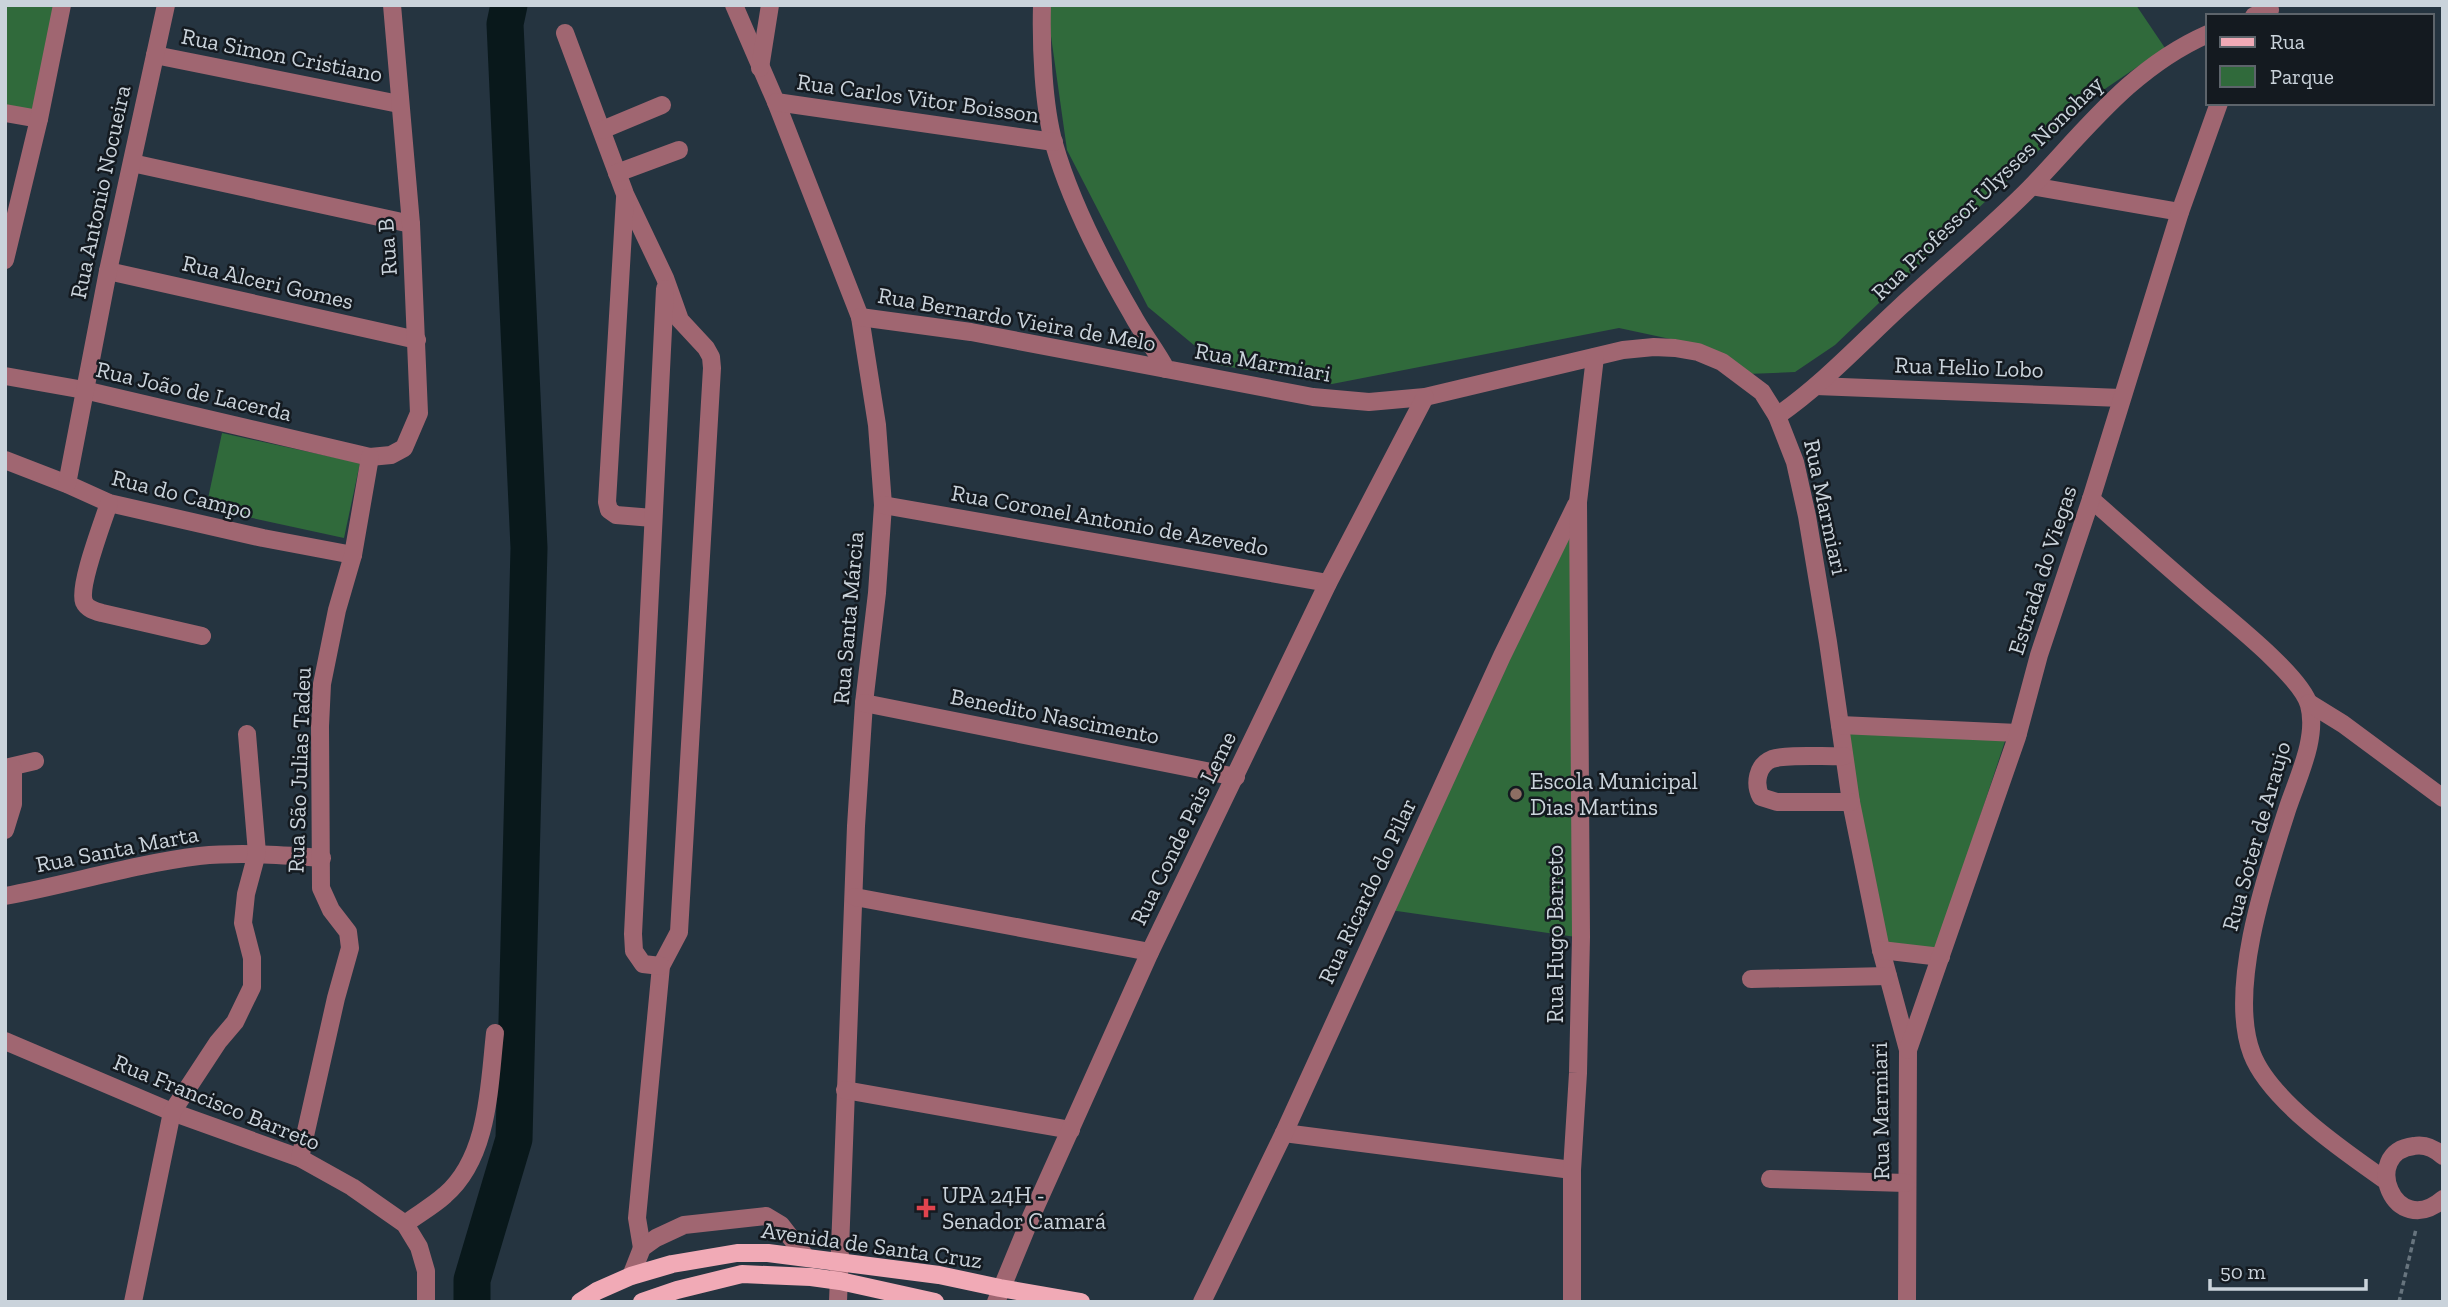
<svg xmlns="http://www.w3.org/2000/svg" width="2448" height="1307" font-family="'Zilla Slab',serif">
<rect width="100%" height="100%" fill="#253440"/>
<g fill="#306a3b">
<path d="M5,5h53l-23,110 -30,-5z"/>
<path d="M1050,5h1086l29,43 -66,45 -264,252 -40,27 -48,2 -58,-31 -70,-15 -287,56 -114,-19 -70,-58 -81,-157 -18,-128z"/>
<path d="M222,433l138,30 -16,75 -138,-30z"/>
<path d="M1574,521l2,416 -186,-27z"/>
<path d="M1844,733l162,5 -70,212 -49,-3z"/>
</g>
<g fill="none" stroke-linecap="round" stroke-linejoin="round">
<path stroke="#09181b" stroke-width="37" d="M472,1302v-22l42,-141 15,-591 -24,-524 4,-19"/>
<path stroke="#67747e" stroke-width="3.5" stroke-dasharray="5 3.5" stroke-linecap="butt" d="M2399,1302l17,-73"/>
<g stroke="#a06671" stroke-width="18">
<path d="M734,5l42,97 84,215 17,108 6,80 -6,88 -13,110 -8,123 -18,476"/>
<path d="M1042,5c-1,41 1,99 12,139 17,59 47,117 78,170 10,19 24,36 34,55l147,28 56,5 56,-5 198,-47 31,-3 21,1 23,4 24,10 40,30 15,24 18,46 12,54 21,126 23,160 30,148 27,100 -1,252"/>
<path d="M2254,16l16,-6"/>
<path d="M565,33l60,161 40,84 15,42 26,28 5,9 1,11 -33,564 -18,34 -24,252 5,30"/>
<path d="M155,55l244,49"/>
<path d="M760,68l10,-63"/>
<path d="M776,102l278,40"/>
<path d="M5,113l34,6"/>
<path d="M602,130l60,-25"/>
<path d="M132,163l279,61"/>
<path d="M617,173l62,-23"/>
<path d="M2032,186l148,26"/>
<path d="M625,198l-18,304 2,8 7,5 37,3"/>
<path d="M5,260l34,-141 23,-114"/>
<path d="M108,271l309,69"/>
<path d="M860,317l111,15 195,37"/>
<path d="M5,376l79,14 286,67 21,-2 13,-7 15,-35 -8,-189 -19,-219"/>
<path d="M1816,386l305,12"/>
<path d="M1777,416c45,-31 83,-72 123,-109 44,-41 91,-79 133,-122 55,-58 100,-118 175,-151"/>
<path d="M5,460l62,24 42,19 154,35 90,17"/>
<path d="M67,484l41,-213 58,-266"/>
<path d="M2091,499c35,31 71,63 107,94 25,22 103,82 111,112 9,32 -11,72 -21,102 -21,65 -61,182 -36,247 18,47 93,98 133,126"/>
<path d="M109,503c-6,19 -31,83 -25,99 3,7 11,9 18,11l100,23"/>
<path d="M883,505l445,78"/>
<path d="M864,703l372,74"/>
<path d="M2309,703l34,21 100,74"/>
<path d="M1840,725l178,8"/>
<path d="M1844,756c-17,1 -58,-2 -72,3 -15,6 -18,25 -11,38l16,5h74"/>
<path d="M5,768l30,-7"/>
<path d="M5,830l8,-26v-36"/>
<path d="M5,896c65,-12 129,-32 194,-40 42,-4 81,-1 123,2"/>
<path d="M855,897l295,55"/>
<path d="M1881,950l60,7"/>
<path d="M661,966l-18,-2 -9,-13 -1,-17 32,-645"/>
<path d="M1751,979l137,-3"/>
<path d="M5,1041l167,71 128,46 52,29 53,37 14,23 7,24v31"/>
<path d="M1908,1050l109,-313 22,-82 52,-156 89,-287 39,-109"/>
<path d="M845,1090l226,40"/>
<path d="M1284,1133l288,37"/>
<path d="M2443,1156c-9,-8 -18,-12 -29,-10 -54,6 -20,95 29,53"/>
<path d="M300,1158l36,-160 14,-50 -2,-16 -17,-22 -10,-22 -1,-162 2,-42 15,-74 16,-55 17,-98"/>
<path d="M1770,1179l136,4"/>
<path d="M405,1224c13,-10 28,-18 40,-29 44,-38 44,-109 50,-162"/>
<path d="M631,1276l11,-28 14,-10 28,-13 82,-9 15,9 24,31"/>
<path d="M133,1302l39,-190 46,-70 17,-20 17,-35v-29l-9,-35 3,-29 11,-41 -10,-119"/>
<path d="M996,1302l35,-85 119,-265 178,-369 97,-186"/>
<path d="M1202,1302l82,-169 218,-477 74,-151"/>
<path d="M1572,1302v-132l6,-97 3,-136 -3,-435 17,-145"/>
</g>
<g stroke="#f1aab6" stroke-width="18">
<path d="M580,1302l17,-11 34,-15 41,-12 65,-11h31l171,22 61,13 81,14"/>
<path d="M642,1302l35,-12 65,-16 69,3 29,4 95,21"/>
</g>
</g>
<circle fill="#8d6e63" stroke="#141a20" stroke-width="2.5" cx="1516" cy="794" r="7"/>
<path fill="#e0444e" stroke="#141a20" stroke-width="2.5" d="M922.5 1197.5h7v7h7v7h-7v7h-7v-7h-7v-7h7z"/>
<g text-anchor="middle" stroke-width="5" stroke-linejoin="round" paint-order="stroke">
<g font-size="23" fill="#cad3db" stroke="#141a20">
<text transform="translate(282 55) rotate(11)" y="8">Rua Simon Cristiano</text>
<text transform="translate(918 98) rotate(8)" y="8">Rua Carlos Vitor Boisson</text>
<text transform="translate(1987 188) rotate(-44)" y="8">Rua Professor Ulysses Nonohay</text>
<text transform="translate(100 192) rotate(-78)" y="8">Rua Antonio Nocueira</text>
<text transform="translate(387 247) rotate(-94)" y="8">Rua B</text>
<text transform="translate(268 282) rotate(13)" y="8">Rua Alceri Gomes</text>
<text transform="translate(1017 319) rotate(10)" y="8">Rua Bernardo Vieira de Melo</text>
<text transform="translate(1263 362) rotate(10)" y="8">Rua Marmiari</text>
<text transform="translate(1969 367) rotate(2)" y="8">Rua Helio Lobo</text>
<text transform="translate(194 391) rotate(13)" y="8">Rua João de Lacerda</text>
<text transform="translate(182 494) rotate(14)" y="8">Rua do Campo</text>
<text transform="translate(1826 507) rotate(78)" y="8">Rua Marmiari</text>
<text transform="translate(1110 520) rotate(10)" y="8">Rua Coronel Antonio de Azevedo</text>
<text transform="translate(2042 570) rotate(-72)" y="8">Estrada do Viegas</text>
<text transform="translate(848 618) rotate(-85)" y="8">Rua Santa Márcia</text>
<text transform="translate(1055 716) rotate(11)" y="8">Benedito Nascimento</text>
<text transform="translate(299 770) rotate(-88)" y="8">Rua São Julias Tadeu</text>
<text transform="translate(1183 828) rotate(-64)" y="8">Rua Conde Pais Leme</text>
<text transform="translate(2256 836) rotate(-74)" y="8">Rua Soter de Araujo</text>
<text transform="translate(117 849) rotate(-11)" y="8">Rua Santa Marta</text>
<text transform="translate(1367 891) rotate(-65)" y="8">Rua Ricardo do Pilar</text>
<text transform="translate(1555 934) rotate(-90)" y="8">Rua Hugo Barreto</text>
<text transform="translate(217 1102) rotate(22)" y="8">Rua Francisco Barreto</text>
<text transform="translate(1880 1111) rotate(-91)" y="8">Rua Marmiari</text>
<text transform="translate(872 1245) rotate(8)" y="8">Avenida de Santa Cruz</text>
</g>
<g font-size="23" fill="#cad3db" stroke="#141a20" text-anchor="start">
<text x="1530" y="789">Escola Municipal<tspan x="1530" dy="26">Dias Martins</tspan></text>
<text x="942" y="1203">UPA 24H -<tspan x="942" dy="26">Senador Camará</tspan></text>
</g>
</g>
<rect width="2448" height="1307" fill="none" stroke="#cad3db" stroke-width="14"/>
<rect x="2206" y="14" width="228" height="91" fill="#141a20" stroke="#5d646b" stroke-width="2"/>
<rect x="2220" y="37" width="35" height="10" fill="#f1aab6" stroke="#5d646b" stroke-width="2"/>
<text x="2270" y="49" font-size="21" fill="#cad3db">Rua</text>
<rect x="2220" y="66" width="35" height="21" fill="#306a3b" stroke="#5d646b" stroke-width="2"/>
<text x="2270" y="84" font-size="21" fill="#cad3db">Parque</text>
<path d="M2210 1279v10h156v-10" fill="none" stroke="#cad3db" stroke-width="3.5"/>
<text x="2220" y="1279" font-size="21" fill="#cad3db" stroke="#141a20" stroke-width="5" paint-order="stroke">50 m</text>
</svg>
